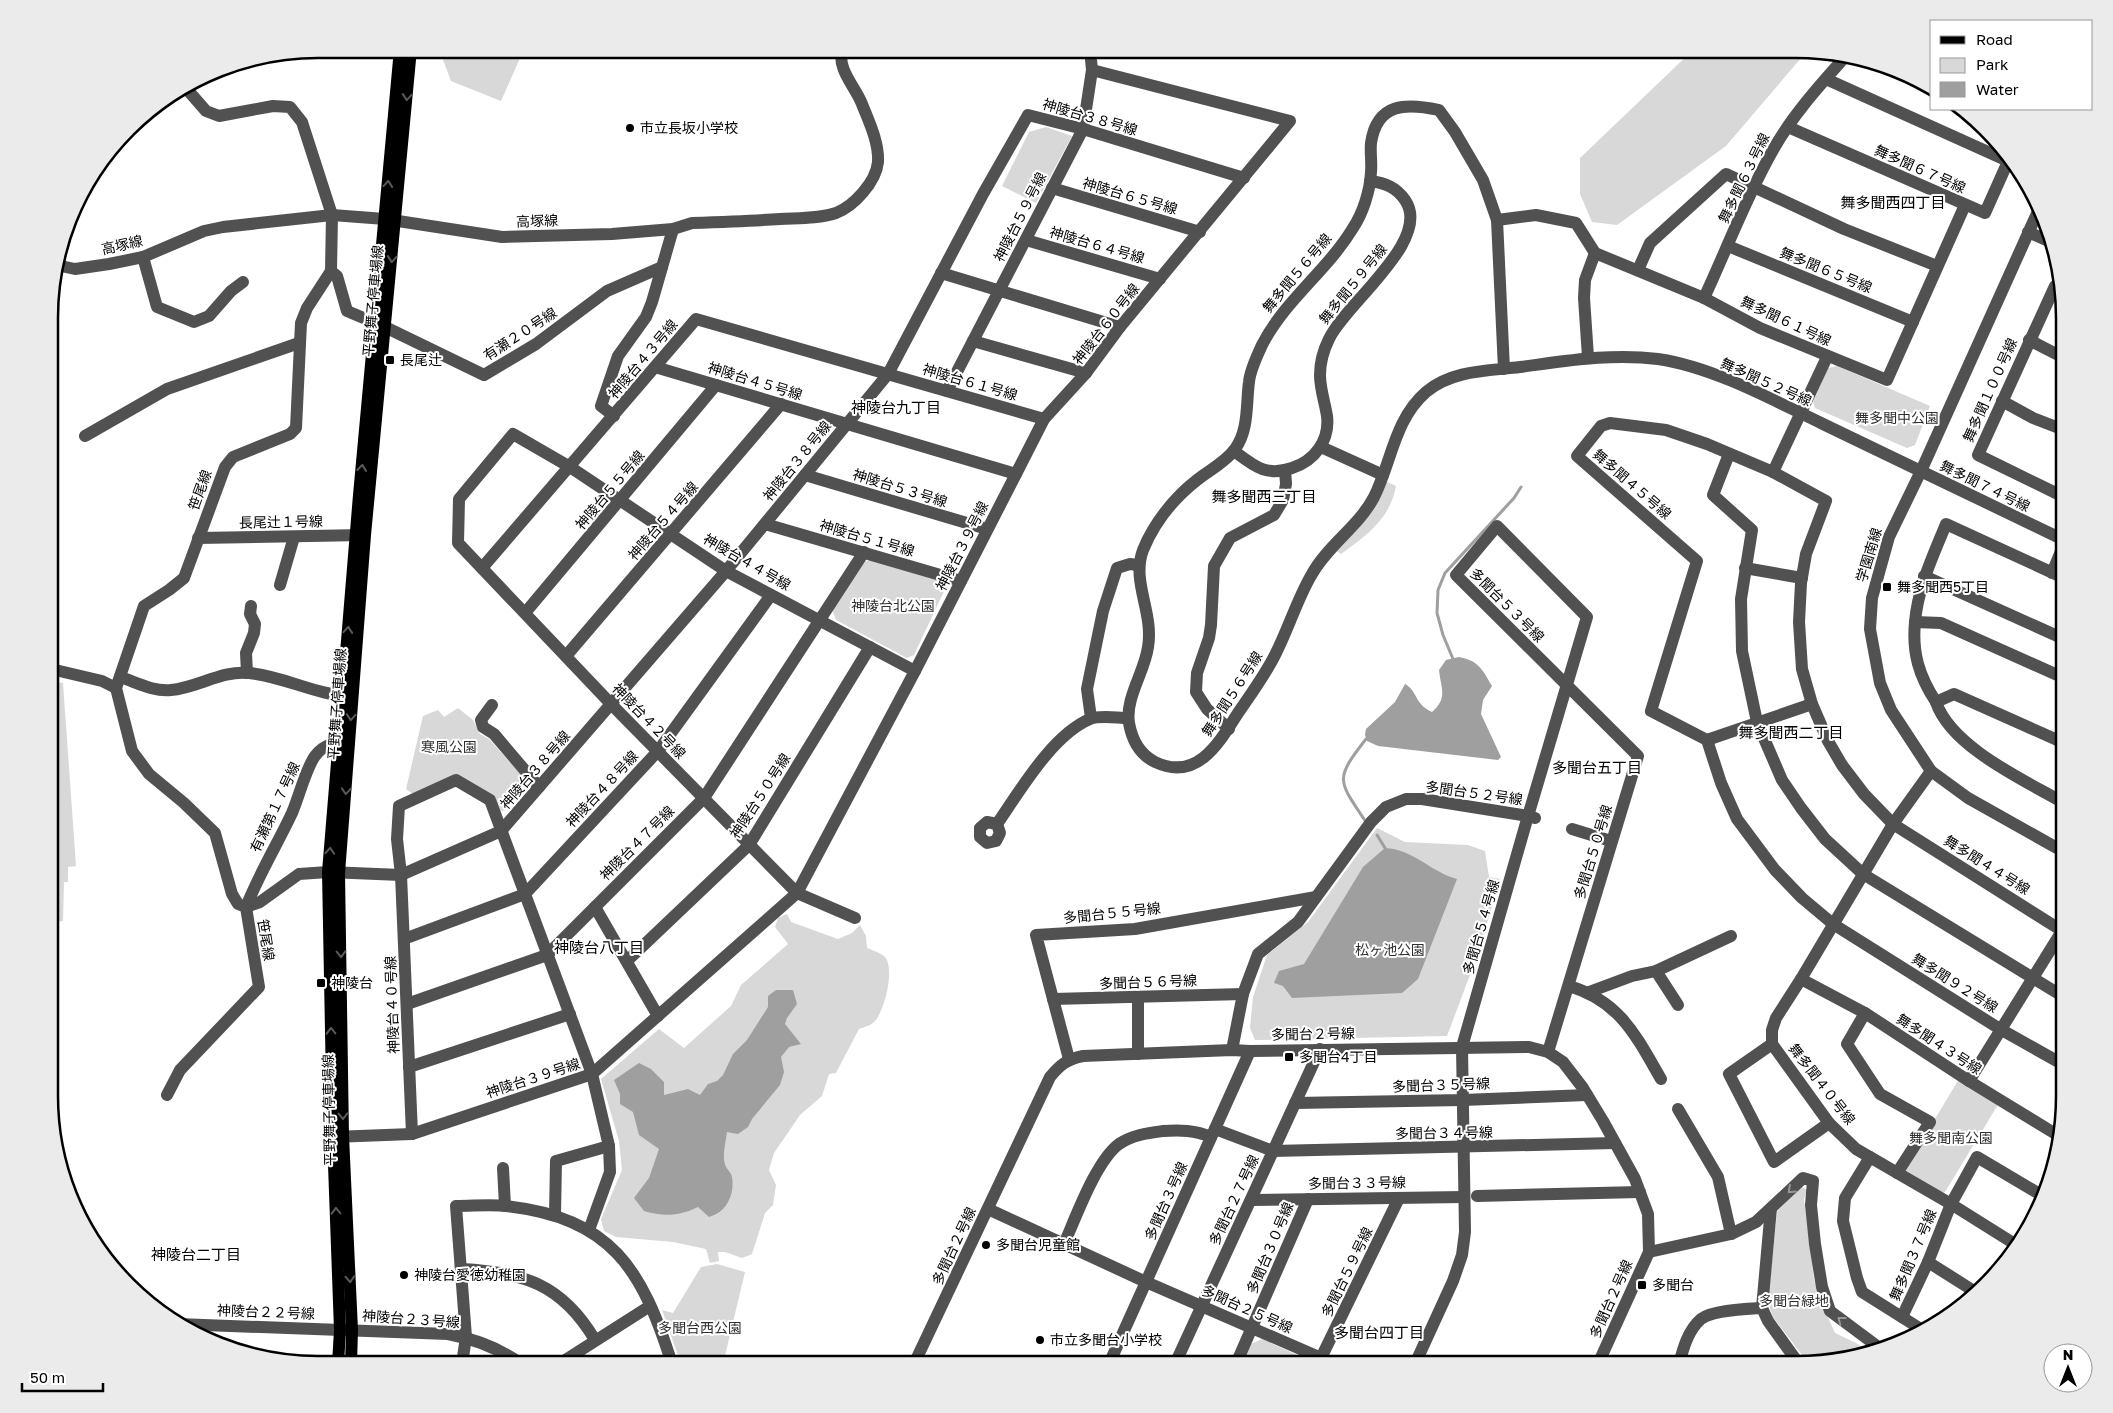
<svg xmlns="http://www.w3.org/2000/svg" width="2113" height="1413" font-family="'Golos Text','Noto Sans JP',sans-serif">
<rect width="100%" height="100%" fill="#fff"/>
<g fill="#d8d8d8">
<path d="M439,49h85l-23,52 -50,-20z"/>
<path d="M1694,49h102l11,2 -81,95 -109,79 -25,-3 -12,-28v-36z"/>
<path d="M1046,127l26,9 -36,67 -34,-17 27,-54z"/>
<path d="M1837,366l93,40 -15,39 -8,3 -92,-40 -2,-6 15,-34z"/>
<path d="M1387,482l9,4c-6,33 -29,49 -55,68l-6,-4z"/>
<path d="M871,560l72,21 4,4 -33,70 -7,3 -71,-38 -4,-11 30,-47z"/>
<path d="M51,681l12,2 13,183 -8,1v15h-4l-1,39 -12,2z"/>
<path d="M458,708l15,12 7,14 9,5 38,42 -23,30 -5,-1 -6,-15 -33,-20 -47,19 -7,-5 17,-73 15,-6 6,7z"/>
<path d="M1377,828l28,14 63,3 17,6 4,26 11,2 -21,72 -32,85 -192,4 -5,-12 3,-31 14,-42 41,-33z"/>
<path d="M787,914l4,8 47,17 14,-6 8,-8 6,11 1,12c5,2 14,5 18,9 10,12 0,51 -9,63 -4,5 -11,7 -17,9l-23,44 -7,1 -7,22 -22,19 -17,25 -9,13 -5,17 7,15 -3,20 -8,8 -13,41 -10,4 -17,-6h-7l1,9 -9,2 -4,-14 -33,-7 -57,-5 -12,-6 -3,-12 21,-49 -3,-29 -18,-62 58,-50 25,19 47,-42 10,-21 47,-41 -13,-17 3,-9z"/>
<path d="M1959,1079l40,24 -54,89 -6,2 -36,-22z"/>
<path d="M1800,1186l7,4 -3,9 10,81 8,24 13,29 23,11 10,10 -2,1 -57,9 -36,-47 -5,-15 9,-90 8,-13z"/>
<path d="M717,1264l28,8 -22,92h-42l-19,-54 11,3 28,-46z"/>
<path d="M1262,1339l55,25h-75l9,-20z"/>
</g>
<g fill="#9f9f9f">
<path d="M1459,657c20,4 23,12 33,29l-9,14 -2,14 20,43 -3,3 -120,-14 -11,-5 -2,-6 1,-6 29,-27 10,-18c12,6 10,21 27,28 16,-14 9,-23 7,-42l7,-10z"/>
<path d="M1385,848c28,1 46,24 72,31l-39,100 -16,14 -110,5 -9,-12 -9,-3 5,-12 25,-7 59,-97z"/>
<path d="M776,990h17l4,14 -10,14 -2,6 16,20 -12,3 -8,10 3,15 -4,13 -28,34 -4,8 -10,7 -11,-2c-1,9 -5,24 -2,32 1,5 6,8 7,13 3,18 -6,36 -23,40l-11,-10c-18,9 -34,10 -54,4l-10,-13 15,-20 10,-29 -20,-14 -6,-23 -13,-8v-10l-6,-14 25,-17 12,6 13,13v13l24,-6 12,6 8,-11 9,-3 6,-6 10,-21 14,-14 21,-33v-11z"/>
</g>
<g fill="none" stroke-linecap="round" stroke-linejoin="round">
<g stroke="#9f9f9f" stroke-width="3">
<path d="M1453,659l-10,-24 -6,-22 1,-23 7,-17 69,-75 7,-11"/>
<path d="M1366,739c-32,41 -28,41 0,83"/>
<path d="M1377,835l8,13"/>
</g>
<g stroke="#515151" stroke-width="12">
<path d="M1027,49l8,4 2,-4"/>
<path d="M1826,79l182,82"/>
<path d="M185,87l21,24 13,5 54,-10 17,1 12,15 30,93 -1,56 -24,37 -6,15 -5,105 -6,6 -57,23 -8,10 -41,111 -15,12 -25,16 -28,82 16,63 17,23 35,29 31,30 17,61 6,10 8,3"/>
<path d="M1788,127l197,86 25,-56"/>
<path d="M1052,188l148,44"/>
<path d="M2039,209l-118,262 -32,66 -17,61 -2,31 10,54 11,27 40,61 37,27 96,54"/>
<path d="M1497,220l39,-5 40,8 19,30"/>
<path d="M2028,232l25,11"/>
<path d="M1026,240l134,39"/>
<path d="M1728,246l185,76"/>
<path d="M143,257l14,50 37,15 15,-6 22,-25 12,-9"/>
<path d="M56,265l19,4 34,-5 34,-7 61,-26 19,-4 109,-12 53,4 117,18 110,-3 61,-5 19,-6c29,-1 58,-2 88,-4 18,-1 38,0 56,-6 18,-7 40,-31 42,-51 1,-20 -9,-40 -16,-58 -7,-18 -25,-34 -20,-55"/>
<path d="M1638,270l12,-27 76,-69 118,55 93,37"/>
<path d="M331,271l6,5 10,35 38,16 99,48 52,-31 71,-53 55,-24"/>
<path d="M941,273l179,54"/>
<path d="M2062,289l-7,-3 -77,169 86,42"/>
<path d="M1704,298c23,-49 42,-101 69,-148 19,-34 46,-64 72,-93"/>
<path d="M2029,340l35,18"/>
<path d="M973,341l113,32"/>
<path d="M1588,357l-4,-59 1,-18 10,-27 109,45 56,30 127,52 78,-175"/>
<path d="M1504,369l-7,-149 -14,-40 -28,-48 -16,-22c-32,-7 -62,-8 -68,33 -1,9 1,20 0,29 -1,19 -8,41 -18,56 -26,43 -68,72 -91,117 -5,11 -12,25 -13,37 -3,22 0,48 -14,67 -9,13 -27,22 -38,31 -23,18 -43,43 -54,70 -12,32 11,62 5,97 -3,24 -23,51 -19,76 3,17 10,31 26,39 42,20 64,-19 83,-49 13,-19 27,-38 37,-58 14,-27 22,-56 37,-81 16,-29 47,-48 62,-77 18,-36 20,-77 52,-105 26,-22 62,-21 94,-25 46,-6 91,-14 138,-8 55,8 115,41 165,65 80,39 161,77 241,116"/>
<path d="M947,391l136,-262 9,-59 -2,-21"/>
<path d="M2002,401l31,17 31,12"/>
<path d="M614,416l-13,-10 17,-50 28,-39 6,-15 21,-73"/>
<path d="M85,436l82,-47 132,-46"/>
<path d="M1321,447l62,28"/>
<path d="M1234,451c20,15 32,26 58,17 22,-7 38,-27 35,-52 -2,-13 -7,-27 -7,-41 0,-12 4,-26 9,-36 16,-35 104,-99 76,-139 -9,-13 -20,-17 -35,-19"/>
<path d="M1729,454l-16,41 39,35 -11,69 1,52 15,71 25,58 19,28 24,31 38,35 201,123"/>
<path d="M1773,472l54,-115"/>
<path d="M1016,474l28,-55 42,-46 34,-46 170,-206 -198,-51"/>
<path d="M805,475l182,54"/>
<path d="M765,524l196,57"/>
<path d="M198,538l167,-3"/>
<path d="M482,568l214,-249 348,100"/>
<path d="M1745,568l57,10"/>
<path d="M2052,573l12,-29"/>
<path d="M1924,576l140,63"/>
<path d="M280,585l14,-48"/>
<path d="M525,613l191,-228"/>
<path d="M1915,622c3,-35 18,-66 31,-98l118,54"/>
<path d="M566,656l215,-252"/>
<path d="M51,669l51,12 14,7"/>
<path d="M247,673l-1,-20 8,-20 1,-9 -5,-10 1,-8"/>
<path d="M120,677c16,5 33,15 51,13 26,-2 51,-20 78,-17 35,3 68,23 103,23"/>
<path d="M1936,702c-17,-26 -24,-49 -21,-80l26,1 123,55"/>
<path d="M492,705l-11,15 2,7 11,7 45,53"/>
<path d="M1091,718l-4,-29 16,-78 14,-43 13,-4 7,1"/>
<path d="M1229,729l-22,-20 -11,-17 1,-19 12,-35 2,-13 3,-59 16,-28 44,-23 9,-15 3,-16 -1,-14"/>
<path d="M1707,740l105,-36"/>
<path d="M2064,743l-110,-49 -18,8c15,45 88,78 128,101"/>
<path d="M1931,771l-38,53 -92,155 -25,39 -4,12v14l57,79 27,26 95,55 67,42"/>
<path d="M987,822l10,2 3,9 -4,8 -9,2 -7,-6v-9z"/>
<path d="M997,824c23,-33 55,-89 93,-105 9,-4 27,-1 38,-1"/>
<path d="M1572,829l39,12"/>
<path d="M246,907l14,-5 39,-28 29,-2 73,3 100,-44 225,-260 162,-197 95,-180 45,-79 55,14 161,49"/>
<path d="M246,907c13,-33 31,-62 46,-94 7,-16 14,-45 23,-57 9,-12 20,-14 34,-13"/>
<path d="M595,907l63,109"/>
<path d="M855,918l-58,-25 -185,-188 -154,-162 1,-44 54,-65 57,33 156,104 189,100"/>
<path d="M2064,932l-171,-108 -29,-30 -22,-29 -14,-24 -16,-37 -10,-35 -3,-47 2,-39 5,-29 20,-53 -53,-29 -66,-28 -41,-14 -56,-7 -9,3 -24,30 120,105 -46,150 56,29 14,43 16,36 38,51 27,28 31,26 167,105 64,36"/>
<path d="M404,939l121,-45 133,-143 113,-156"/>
<path d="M627,961l122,-116 121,-198"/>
<path d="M1656,971l22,34"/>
<path d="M1801,979l64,34 104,68 90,55"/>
<path d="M1569,986c51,15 67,50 92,93"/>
<path d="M1589,992l43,-16 24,-5 75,-35"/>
<path d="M1138,997v57"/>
<path d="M1053,999l190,-5"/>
<path d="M407,1004l140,-49 157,-157 160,-246"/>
<path d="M1865,1013l-18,31 33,50 50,28 -33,51"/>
<path d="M1772,1044l-43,30 45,88 55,-39"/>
<path d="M1232,1050l11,-56 15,-40 40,-32 73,-100 15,-15 20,-8h16l106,17 59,-199 -90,-91 -41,49 182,181 -90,296"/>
<path d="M1069,1059l-33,-124 99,-6 181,-32"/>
<path d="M409,1067l161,-53"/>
<path d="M1969,1081l93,-150"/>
<path d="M167,1095l13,-25 79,-83 -13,-80"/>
<path d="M1295,1103l168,-3 124,-5"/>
<path d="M1678,1109l40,68 13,57"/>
<path d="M1215,1129l58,22 342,-8"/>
<path d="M412,1134l-11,-259 -4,-36 2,-33 57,-26 34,20 102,274 17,72 1,26 -21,58"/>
<path d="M333,1137l79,-3 180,-60 205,-181 118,-222 101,-197 -361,-107"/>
<path d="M1870,1157l-25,41 -2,23 14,57 5,14 62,39"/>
<path d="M503,1168l2,38"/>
<path d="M1477,1196l163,-4"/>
<path d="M1251,1200l213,-3"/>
<path d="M1771,1208l-9,100 6,13 31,43"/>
<path d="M988,1209l158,73 189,82"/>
<path d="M555,1215l1,-54 53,-15"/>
<path d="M1064,1244c12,-27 32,-83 55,-100 13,-9 29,-11 44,-13 17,-1 32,-1 48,6"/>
<path d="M1649,1252l82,-18 25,-12 47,-44 10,3 -2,24 4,39 7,43 8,24 51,38"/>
<path d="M1928,1262l49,31"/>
<path d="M461,1269c62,3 101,15 134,71"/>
<path d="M1902,1317l26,-55 23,-58 26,-47 66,39"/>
<path d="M178,1324l270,10c27,5 51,14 73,30"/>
<path d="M1321,1358l78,-160"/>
<path d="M462,1364l4,-27 -10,-131c17,0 34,-2 50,0 106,12 136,63 166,158"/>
<path d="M559,1364l91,-58"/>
<path d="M914,1364l136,-287c10,-12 17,-18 33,-21l149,-6 18,1 279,-4 19,5 15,10 20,26 20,33 32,58 13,35 1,38 -51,112"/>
<path d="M1109,1364l141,-313"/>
<path d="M1175,1364l145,-315"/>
<path d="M1236,1364l72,-165"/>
<path d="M1415,1364l38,-83 9,-26 3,-23 -3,-185 66,-231 7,2"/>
<path d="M1679,1364c4,-15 9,-34 22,-45 12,-9 45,-10 61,-11"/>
</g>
<g stroke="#000" stroke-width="12">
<path d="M338,1364l2,-34 -7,-193 -5,-265 31,-377 41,-446"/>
<path d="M351,1364l1,-34 -9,-194 -4,-263 26,-338 46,-486"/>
</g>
</g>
<defs><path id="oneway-chevron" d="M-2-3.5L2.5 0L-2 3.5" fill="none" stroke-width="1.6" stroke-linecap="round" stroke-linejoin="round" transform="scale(1.25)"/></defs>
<g stroke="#595959">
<use href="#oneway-chevron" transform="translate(407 97) rotate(95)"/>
<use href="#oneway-chevron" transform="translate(388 184) rotate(-85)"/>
<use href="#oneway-chevron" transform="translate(392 259) rotate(95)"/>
<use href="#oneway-chevron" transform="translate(362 468) rotate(-84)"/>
<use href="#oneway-chevron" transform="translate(348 630) rotate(-85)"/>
<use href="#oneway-chevron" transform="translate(351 717) rotate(94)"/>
<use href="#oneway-chevron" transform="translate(346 791) rotate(94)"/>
<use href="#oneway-chevron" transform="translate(330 851) rotate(-86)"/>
<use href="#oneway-chevron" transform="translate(341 954) rotate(89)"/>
<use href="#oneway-chevron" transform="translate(331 1031) rotate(-91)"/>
<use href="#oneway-chevron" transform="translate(343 1116) rotate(89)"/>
<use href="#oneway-chevron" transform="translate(336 1211) rotate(-92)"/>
<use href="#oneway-chevron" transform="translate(350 1279) rotate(87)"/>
</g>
<g stroke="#979797">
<use href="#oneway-chevron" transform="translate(1791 1190) rotate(137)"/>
<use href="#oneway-chevron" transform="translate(1841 1320) rotate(-142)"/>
</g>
<g fill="#000" stroke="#fff" stroke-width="2">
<circle cx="630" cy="128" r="5"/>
<rect x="385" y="355" width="10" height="10" rx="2.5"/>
<rect x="1882" y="582" width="10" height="10" rx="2.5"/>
<rect x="316" y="978" width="10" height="10" rx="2.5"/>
<rect x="1284" y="1052" width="10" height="10" rx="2.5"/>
<circle cx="986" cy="1245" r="5"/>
<circle cx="404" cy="1275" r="5"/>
<rect x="1637" y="1280" width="10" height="10" rx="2.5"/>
<circle cx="1040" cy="1340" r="5"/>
</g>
<g text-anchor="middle" stroke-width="4" stroke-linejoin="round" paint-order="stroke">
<g font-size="14" fill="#000" stroke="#fff">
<text transform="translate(1090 117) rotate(16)" y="5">神陵台３８号線</text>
<text transform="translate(1920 169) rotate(24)" y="5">舞多聞６７号線</text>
<text transform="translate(1744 178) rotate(-64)" y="5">舞多聞６３号線</text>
<text transform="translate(1130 196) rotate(16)" y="5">神陵台６５号線</text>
<text transform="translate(1020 217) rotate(-63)" y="5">神陵台５９号線</text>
<text transform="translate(537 221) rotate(-2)" y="5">高塚線</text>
<text transform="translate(122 245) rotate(-13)" y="5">高塚線</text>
<text transform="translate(1097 245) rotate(16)" y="5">神陵台６４号線</text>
<text transform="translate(1826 270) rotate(22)" y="5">舞多聞６５号線</text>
<text transform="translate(1297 273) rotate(-50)" y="5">舞多聞５６号線</text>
<text transform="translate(1353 284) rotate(-51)" y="5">舞多聞５９号線</text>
<text transform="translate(373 301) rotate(-85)" y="5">平野舞子停車場線</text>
<text transform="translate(1786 321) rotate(25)" y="5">舞多聞６１号線</text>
<text transform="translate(1106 324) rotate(-52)" y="5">神陵台６０号線</text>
<text transform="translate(520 334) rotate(-33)" y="5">有瀬２０号線</text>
<text transform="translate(643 359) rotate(-50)" y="5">神陵台４３号線</text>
<text transform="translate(755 381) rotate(17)" y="5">神陵台４５号線</text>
<text transform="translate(970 382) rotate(16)" y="5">神陵台６１号線</text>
<text transform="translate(1766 382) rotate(24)" y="5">舞多聞５２号線</text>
<text transform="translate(1990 390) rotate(-66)" y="5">舞多聞１００号線</text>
<text transform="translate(797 461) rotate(-51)" y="5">神陵台３８号線</text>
<text transform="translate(1632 484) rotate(41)" y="5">舞多聞４５号線</text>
<text transform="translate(1985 486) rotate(26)" y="5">舞多聞７４号線</text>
<text transform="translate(900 488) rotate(17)" y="5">神陵台５３号線</text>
<text transform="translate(200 490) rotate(-70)" y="5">笹尾線</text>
<text transform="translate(610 490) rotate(-50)" y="5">神陵台５５号線</text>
<text transform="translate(663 521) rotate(-49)" y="5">神陵台５４号線</text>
<text transform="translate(281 522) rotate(-1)" y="5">長尾辻１号線</text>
<text transform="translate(867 538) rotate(16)" y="5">神陵台５１号線</text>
<text transform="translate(962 546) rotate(-63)" y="5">神陵台３９号線</text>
<text transform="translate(1869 555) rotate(-73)" y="5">学園南線</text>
<text transform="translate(747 562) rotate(30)" y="5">神陵台４４号線</text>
<text transform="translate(1507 605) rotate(45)" y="5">多聞台５３号線</text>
<text transform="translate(1232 694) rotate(-57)" y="5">舞多聞５６号線</text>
<text transform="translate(337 704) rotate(-86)" y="5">平野舞子停車場線</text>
<text transform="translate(649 721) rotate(46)" y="5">神陵台４２号線</text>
<text transform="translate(535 770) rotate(-49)" y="5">神陵台３８号線</text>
<text transform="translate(602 789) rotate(-47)" y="5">神陵台４８号線</text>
<text transform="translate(1474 793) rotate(8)" y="5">多聞台５２号線</text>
<text transform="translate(760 796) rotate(-57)" y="5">神陵台５０号線</text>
<text transform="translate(275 807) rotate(-65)" y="5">有瀬第１７号線</text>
<text transform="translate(637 843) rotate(-45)" y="5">神陵台４７号線</text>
<text transform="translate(1593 852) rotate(-73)" y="5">多聞台５０号線</text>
<text transform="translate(1987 865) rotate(32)" y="5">舞多聞４４号線</text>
<text transform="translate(1112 913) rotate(-6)" y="5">多聞台５５号線</text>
<text transform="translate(1481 927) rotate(-74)" y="5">多聞台５４号線</text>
<text transform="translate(266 940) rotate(81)" y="5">笹尾線</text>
<text transform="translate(1148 982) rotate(-2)" y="5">多聞台５６号線</text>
<text transform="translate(1955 983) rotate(32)" y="5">舞多聞９２号線</text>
<text transform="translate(392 1005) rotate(-92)" y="5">神陵台４０号線</text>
<text transform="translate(1313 1034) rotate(-1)" y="5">多聞台２号線</text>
<text transform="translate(1939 1044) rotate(33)" y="5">舞多聞４３号線</text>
<text transform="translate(533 1078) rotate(-18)" y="5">神陵台３９号線</text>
<text transform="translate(1822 1084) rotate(52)" y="5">舞多聞４０号線</text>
<text transform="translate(1441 1085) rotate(-2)" y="5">多聞台３５号線</text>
<text transform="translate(329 1110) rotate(-91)" y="5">平野舞子停車場線</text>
<text transform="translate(1444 1133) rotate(-1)" y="5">多聞台３４号線</text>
<text transform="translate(1357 1183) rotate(-1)" y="5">多聞台３３号線</text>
<text transform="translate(1234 1200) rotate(-65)" y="5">多聞台２７号線</text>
<text transform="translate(1166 1201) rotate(-66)" y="5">多聞台３号線</text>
<text transform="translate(954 1246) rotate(-65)" y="5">多聞台２号線</text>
<text transform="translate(1270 1248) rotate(-67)" y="5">多聞台３０号線</text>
<text transform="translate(1913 1255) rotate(-67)" y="5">舞多聞３７号線</text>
<text transform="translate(1347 1272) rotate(-64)" y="5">多聞台５９号線</text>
<text transform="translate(1611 1299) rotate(-66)" y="5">多聞台２号線</text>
<text transform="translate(1247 1309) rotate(24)" y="5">多聞台２５号線</text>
<text transform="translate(266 1312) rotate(2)" y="5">神陵台２２号線</text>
<text transform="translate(411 1319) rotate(4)" y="5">神陵台２３号線</text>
</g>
<g font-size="14" fill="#000" stroke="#fff" text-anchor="start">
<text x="640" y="133">市立長坂小学校</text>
<text x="400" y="365">長尾辻</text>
<text x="1897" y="592">舞多聞西5丁目</text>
<text x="331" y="988">神陵台</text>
<text x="1299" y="1062">多聞台4丁目</text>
<text x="996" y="1250">多聞台児童館</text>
<text x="414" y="1280">神陵台愛徳幼稚園</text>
<text x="1652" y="1290">多聞台</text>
<text x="1050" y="1345">市立多聞台小学校</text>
</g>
<g font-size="14" fill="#2f2f2f" stroke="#fff">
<text x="1897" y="423">舞多聞中公園</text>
<text x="893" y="611">神陵台北公園</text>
<text x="449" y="752">寒風公園</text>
<text x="1390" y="955">松ヶ池公園</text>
<text x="1951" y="1143">舞多聞南公園</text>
<text x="1794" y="1306">多聞台緑地</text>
<text x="700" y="1333">多聞台西公園</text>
</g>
<g font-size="15" fill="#000" stroke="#fff">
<text x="1893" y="208">舞多聞西四丁目</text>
<text x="896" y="413">神陵台九丁目</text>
<text x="1264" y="502">舞多聞西三丁目</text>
<text x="1791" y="738">舞多聞西二丁目</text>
<text x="1597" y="773">多聞台五丁目</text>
<text x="599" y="953">神陵台八丁目</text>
<text x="196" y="1260">神陵台二丁目</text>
<text x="1379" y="1338">多聞台四丁目</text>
</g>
</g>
<path d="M0 0H2113V1413H0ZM318 58H1796A260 260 0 0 1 2056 318V1096A260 260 0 0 1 1796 1356H318A260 260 0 0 1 58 1096V318A260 260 0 0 1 318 58Z" fill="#ebebeb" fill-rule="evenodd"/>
<path fill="none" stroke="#000" stroke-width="2.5" d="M318 58H1796A260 260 0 0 1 2056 318V1096A260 260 0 0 1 1796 1356H318A260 260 0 0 1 58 1096V318A260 260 0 0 1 318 58Z"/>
<rect x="1930" y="20" width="162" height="90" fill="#ffffff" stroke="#999999"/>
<rect x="1940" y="36" width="25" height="8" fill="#000000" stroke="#999999"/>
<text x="1976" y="45" font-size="15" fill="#000000">Road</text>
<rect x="1940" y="58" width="25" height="15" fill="#d8d8d8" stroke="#999999"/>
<text x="1976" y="70" font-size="15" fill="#000000">Park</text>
<rect x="1940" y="82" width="25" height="15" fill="#9f9f9f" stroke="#999999"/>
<text x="1976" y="95" font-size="15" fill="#000000">Water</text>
<g transform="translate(2068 1368)"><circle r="24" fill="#ffffff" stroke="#999999"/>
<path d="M0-4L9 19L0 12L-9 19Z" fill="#000000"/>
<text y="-8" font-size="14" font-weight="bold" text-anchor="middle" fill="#000000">N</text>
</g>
<path d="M22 1383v8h81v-8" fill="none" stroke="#000000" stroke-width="2.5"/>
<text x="30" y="1383" font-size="15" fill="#000000" stroke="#ffffff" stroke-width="4" paint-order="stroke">50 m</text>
</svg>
